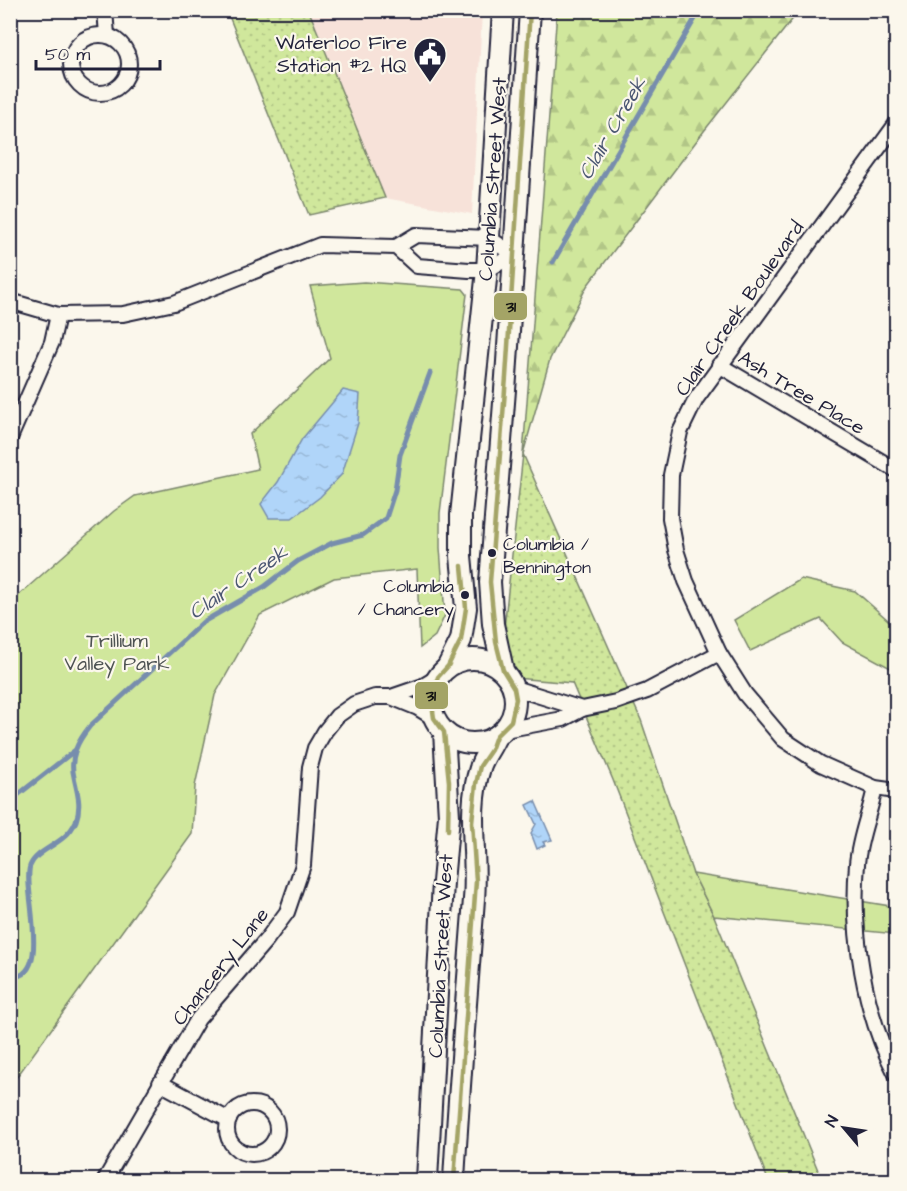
<svg xmlns="http://www.w3.org/2000/svg" width="907" height="1191" font-family="'Architects Daughter',sans-serif">
<defs>
<pattern id="grass-dots" width="8" height="8" patternUnits="userSpaceOnUse" patternTransform="scale(1.5)"><rect width="8" height="8" fill="#d0e79c"/><path d="M2 2h.1M6 6h.1" fill="none" stroke="#b2c687" stroke-width="1.8" stroke-linecap="round"/></pattern>
<pattern id="forest-firs" width="22" height="20" patternUnits="userSpaceOnUse" patternTransform="scale(1.5)"><rect width="22" height="20" fill="#d0e79c"/><path d="M5 1l3.5 6h-7zM16 11l3.5 6h-7z" fill="#b2c687"/></pattern>
<pattern id="water-ripples" width="26" height="14" patternUnits="userSpaceOnUse" patternTransform="scale(1.5)"><rect width="26" height="14" fill="#b0d5f9"/><path d="M2 4q2-2 4 0t4 0M15 11q2-2 4 0t4 0" fill="none" stroke="#97b7d6"/></pattern>
</defs>
<rect width="100%" height="100%" fill="#fbf7ec"/>
<filter id="ink" filterUnits="userSpaceOnUse"><feTurbulence type="fractalNoise" baseFrequency=".0167" numOctaves="2"/><feDisplacementMap in="SourceGraphic" scale="12" xChannelSelector="R" yChannelSelector="G"/><feConvolveMatrix kernelMatrix="1 2 1 2 8 2 1 2 1" color-interpolation-filters="sRGB"/></filter>
<g filter="url(#ink)">
<path fill="#f7e2d9" d="M309,11h173l-10,203 -87,-16z"/>
<g fill="url(#grass-dots)" stroke="#79846c" stroke-width="1.5">
<path d="M227,11h82l76,187 -76,17z"/>
<path d="M523,454l118,266 52,154 21,42 108,264h-54l-155,-400 -41,-97 -57,-5 -14,-22z"/>
</g>
<path fill="url(#forest-firs)" stroke="#79846c" stroke-width="1.5" d="M557,11h242l-95,120 -117,155 -37,73 -27,95z"/>
<g fill="#d0e79c" stroke="#79846c" stroke-width="1.5">
<path d="M364,282l99,7 4,5 -27,219v35l5,67 -10,21 -15,12 -3,-79 -83,9 -74,37 -45,80 -20,91 -3,48 -181,251v-483l103,-91 21,-15 123,-27 -8,-35 80,-76 -20,-72z"/>
<path d="M801,579l54,12 41,36v44l-54,-29 -21,-23 -71,32 -16,-31z"/>
<path d="M693,874l203,33v27l-182,-18z"/>
</g>
<g fill="url(#water-ripples)" stroke="#778dad" stroke-width="1.5">
<path d="M343,390l17,4 -2,29 -16,51 -22,23 -28,21h-23l-8,-14 17,-22 24,-43z"/>
<path d="M535,801l17,39 -9,2 2,3 -8,4 -6,-16 5,-9 -9,-19z"/>
</g>
<g fill="none" stroke-linecap="round" stroke-linejoin="round">
<g stroke="#778dad" stroke-width="5">
<path d="M553,262l147,-252"/>
<path d="M10,801l64,-50"/>
<path d="M10,977c44,2 12,-89 20,-111 7,-18 36,-21 46,-45 6,-16 1,-29 -2,-44 -5,-20 4,-36 16,-51l113,-104 61,-35 34,-26 34,-18 31,-8 23,-17 9,-28 5,-35 30,-82"/>
</g>
<defs>
<g id="minor">
<path d="M105,10l2,25"/>
<circle cx="100" cy="64" r="29"/>
<path d="M896,124l-200,275 -16,33 -9,43 -1,43 6,32 10,31 33,72 26,41 38,45 38,25 54,24 21,3"/>
<path d="M10,301l48,14 65,-1 51,-11 146,-58 76,2 20,-12 73,3 25,17 -27,15h-18l-52,-4 -21,-19"/>
<path d="M719,365l177,105"/>
<path d="M10,438l42,-96 6,-27"/>
<path d="M514,688l68,21"/>
<path d="M391,697l27,11 16,10"/>
<path d="M504,730l59,-11 19,-10 34,-7 31,-11 72,-38"/>
<path d="M875,788c-5,25 -16,50 -18,76 -6,68 7,150 39,210"/>
<path d="M160,1083l69,37"/>
<circle cx="252" cy="1129" r="25"/>
<path d="M105,1180l93,-161 69,-80 20,-27 16,-47 7,-98 5,-19 10,-17 12,-15 17,-12 21,-7h16l32,-11 15,-9"/>
</g>
<g id="secondary">
<circle cx="473" cy="701" r="42"/>
<path d="M448,666l13,-26 5,-32 -5,-52v-41l26,-245 16,-260"/>
<path d="M503,670l-10,-46 -3,-42 16,-205 24,-367"/>
<path d="M427,1180l16,-298 6,-66 -5,-84"/>
<path d="M454,1180c5,-93 13,-187 20,-281 4,-43 -8,-88 6,-131 3,-11 12,-21 16,-32"/>
</g>
</defs>
<use href="#minor" stroke="#22223b" stroke-width="18"/>
<use href="#secondary" stroke="#22223b" stroke-width="24"/>
<use href="#minor" stroke="#fbf7ec" stroke-width="14"/>
<use href="#secondary" stroke="#fbf7ec" stroke-width="20"/>
<defs>
<g id="bus-1">
<path d="M448,830l1,-48 -5,-50 -10,-14 -3,-21 7,-20 10,-11 13,-26 5,-32 -4,-42"/>
<path d="M454,1180l22,-299 -4,-59 4,-38 4,-18 11,-16 5,-14 15,-15 5,-22 -2,-11 -11,-18 -7,-28 -6,-60 16,-205 24,-367"/>
</g>
</defs>
<use href="#bus-1" stroke="#fbf7ec" stroke-width="9"/>
<use href="#bus-1" stroke="#a4a466" stroke-width="4.5"/>
</g>
</g>
<defs>
<symbol id="civic-pin" viewBox="-11 -11 22 30"><path d="M0 17L-7.5 6A9.5 9.5 0 1 1 7.5 6Z" fill="#22223b" stroke="#fbf7ec"/><path d="M-.6-6.5H3V-4.5H.6V-3L4-1V1h2V6H-6V1h2V-1L-.6-3ZM-1.2 2.5V6h2.4V2.5Z" fill="#fff"/></symbol>
</defs>
<g fill-rule="evenodd">
<use href="#civic-pin" x="411" y="35" width="38" height="52"/>
</g>
<g fill="#22223b" stroke="#fbf7ec" stroke-width="2">
<circle cx="492" cy="553" r="5"/>
<circle cx="465" cy="595" r="5"/>
</g>
<g text-anchor="middle" stroke-width="4.5" stroke-linejoin="round" paint-order="stroke">
<g font-size="18" fill="#22223b" stroke="#fbf7ec" text-anchor="start">
<text x="503" y="550">Columbia /<tspan x="503" dy="23">Bennington</tspan></text>
<text x="454" y="592" text-anchor="end">Columbia<tspan x="454" dy="23">/ Chancery</tspan></text>
</g>
<g font-size="20" fill="#22223b" stroke="#fbf7ec" text-anchor="end">
<text x="407" y="49">Waterloo Fire<tspan x="407" dy="23">Station #2 HQ</tspan></text>
</g>
<g font-size="20" fill="#22223b" stroke="#fbf7ec">
<text transform="translate(492 179) rotate(-86)" y="7">Columbia Street West</text>
<text transform="translate(739 308) rotate(-55)" y="7">Clair Creek Boulevard</text>
<text transform="translate(802 392) rotate(31)" y="7">Ash Tree Place</text>
<text transform="translate(440 956) rotate(-87)" y="7">Columbia Street West</text>
<text transform="translate(220 966) rotate(-52)" y="7">Chancery Lane</text>
</g>
<g font-size="20" fill="#4e5353" stroke="#fbf7ec">
<text x="117" y="647">Trillium<tspan x="117" dy="23">Valley Park</tspan></text>
</g>
<g font-size="21" font-style="italic" fill="#4d5874" stroke="#fbf7ec">
<text transform="translate(612 128) rotate(-60)" y="7">Clair Creek</text>
<text transform="translate(238 582) rotate(-34)" y="7">Clair Creek</text>
</g>
</g>
<g stroke="#fbf7ec" stroke-width="2">
<rect x="493" y="292" width="35" height="29" rx="6" fill="#a4a466"/>
<rect x="414" y="681" width="35" height="29" rx="6" fill="#a4a466"/>
</g>
<g font-size="16" text-anchor="middle" font-weight="bold" fill="#111">
<text x="511" y="312">31</text>
<text x="431" y="701">31</text>
</g>
<rect width="907" height="1191" fill="none" stroke="#fbf7ec" stroke-width="36"/>
<rect x="18" y="18" width="871" height="1155" fill="none" stroke="#22223b" stroke-width="2" filter="url(#ink)"/>
<g transform="translate(844 1128) rotate(299)" stroke="#fbf7ec" stroke-width="4.5" paint-order="stroke">
<path d="M0-4.5L10 22L0 15L-10 22Z" fill="#22223b"/>
<text y="-9" font-size="16" font-weight="bold" text-anchor="middle" fill="#22223b">N</text>
</g>
<path d="M36 60v9h124v-9" fill="none" stroke="#22223b" stroke-width="3"/>
<text x="45" y="60" font-size="18" fill="#22223b" stroke="#fbf7ec" stroke-width="4.5" paint-order="stroke">50 m</text>
</svg>
